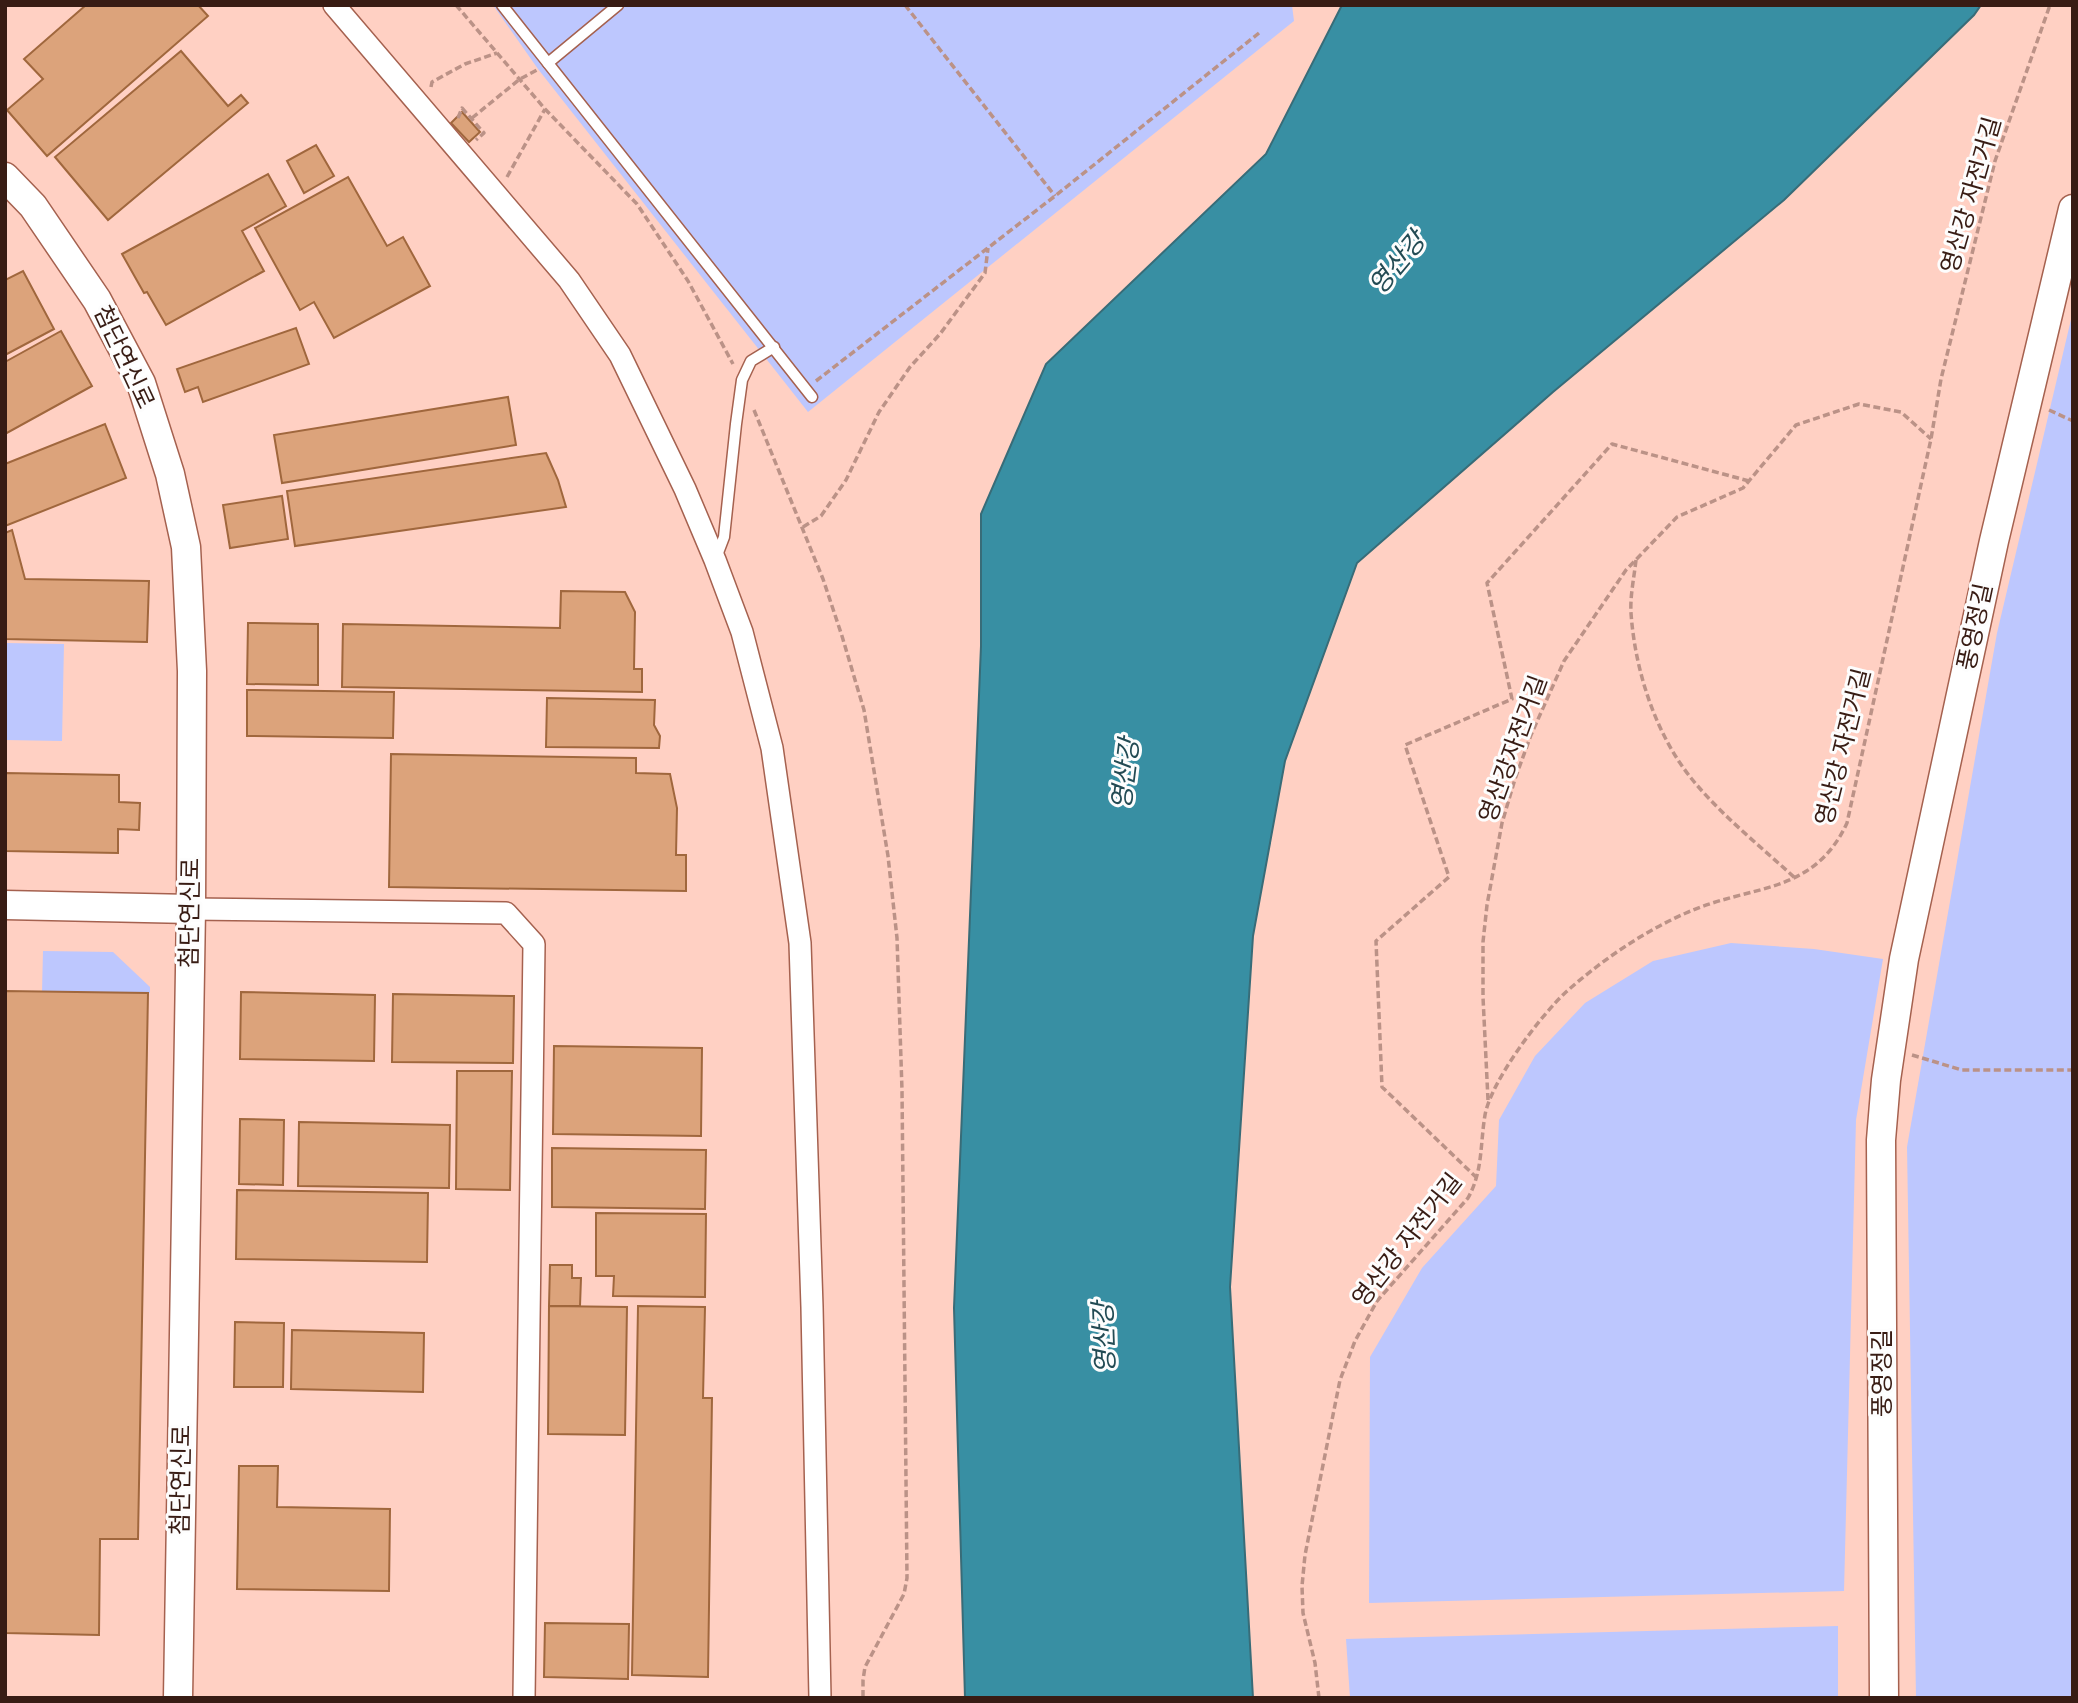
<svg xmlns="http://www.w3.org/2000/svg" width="2078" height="1703" font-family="Quicksand,'Noto Sans KR',sans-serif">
<rect width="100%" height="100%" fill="#ffd0c3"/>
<g fill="#bdc7fe">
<path d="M493,5h799l2,16 -486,391 -270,-343z"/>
<path d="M2073,311v1387h-157l-9,-551 90,-514z"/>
<path d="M5,643l59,1 -2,97 -57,-1z"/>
<path d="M1731,943l83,6 69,10 -27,161 -12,471 -475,12 1,-246 52,-89 74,-82 3,-66 36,-64 50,-53 68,-42z"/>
<path d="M43,951l70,1 37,35v6l-108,-1z"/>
<path d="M1838,1626v72h-488l-4,-59z"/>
</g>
<path fill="#388fa3" stroke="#386c78" stroke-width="2" d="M1342,5h639l-7,10 -190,185 -231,192 -196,171 -72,198 -32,175 -23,351 23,411h-288l-11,-390 27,-662v-132l65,-150 220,-210z"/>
<g fill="#dca37b" stroke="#a0673d" stroke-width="2">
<path d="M86,5h112l10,11 -161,140 -40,-46 36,-31 -19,-20z"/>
<path d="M181,51l47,55 13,-11 7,8 -140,117 -53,-63z"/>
<path d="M462,112l18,20 -11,10 -18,-19z"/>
<path d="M316,145l18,31 -30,17 -17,-32z"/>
<path d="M268,174l18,32 -44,25 22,40 -98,54 -19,-33 -3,1 -22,-39z"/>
<path d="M348,177l39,69 16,-9 27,49 -96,52 -20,-36 -14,8 -45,-82z"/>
<path d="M23,271l31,58 -49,26v-75z"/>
<path d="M296,328l13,36 -106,38 -5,-15 -13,5 -8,-23z"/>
<path d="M61,331l31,55 -87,48v-72z"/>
<path d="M508,397l8,48 -234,38 -8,-48z"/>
<path d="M105,424l21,54 -121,48v-62z"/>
<path d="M546,453l12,27 8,27 -271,39 -8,-55z"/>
<path d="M282,496l6,43 -58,9 -7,-43z"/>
<path d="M12,530l13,49 124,2 -2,61 -142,-3v-106z"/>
<path d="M561,591l64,1 10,20 -1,57h8v23l-300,-5 1,-63 217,4z"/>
<path d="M248,623l70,1v61l-71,-1z"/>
<path d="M247,690l147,2 -1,46 -146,-2z"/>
<path d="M547,698l108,2 -1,25 6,11 -1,12 -113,-1z"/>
<path d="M391,754l245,4v15l34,1 7,34 -1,47h10v36l-297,-4z"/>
<path d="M5,773l114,2v27l21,1 -1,27 -21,-1v24l-113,-2z"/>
<path d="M5,991l143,2 -10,546h-38l-1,96 -94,-2z"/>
<path d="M241,992l134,3 -1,66 -134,-2z"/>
<path d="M393,994l121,2 -1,67 -121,-1z"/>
<path d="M554,1046l148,2 -1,88 -148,-2z"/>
<path d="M457,1071h55l-2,119 -54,-1z"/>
<path d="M240,1119l44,1 -1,65 -44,-1z"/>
<path d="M299,1122l151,3 -1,63 -151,-2z"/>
<path d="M552,1148l154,2 -1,59 -153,-2z"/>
<path d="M237,1190l191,3 -1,69 -191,-3z"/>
<path d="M596,1213l110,1 -1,83 -92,-1 1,-20h-18z"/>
<path d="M550,1265h22v13h9l-1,28h-31z"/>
<path d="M549,1306l78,1 -2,128 -77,-1z"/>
<path d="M638,1306l67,1 -2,91h9l-4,279 -76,-2z"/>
<path d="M235,1322l49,1 -1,64h-49z"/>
<path d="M292,1330l132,3 -1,59 -132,-3z"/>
<path d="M239,1466h39l-1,41 113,2 -1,82 -152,-2z"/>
<path d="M545,1623l84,1 -1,55 -84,-2z"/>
</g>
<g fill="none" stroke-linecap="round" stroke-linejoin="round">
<defs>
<g id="service">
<path d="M502,5l310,392"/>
<path d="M548,63l70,-58"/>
<path d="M716,558l8,-21 12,-113 6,-44 9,-19 23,-14"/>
</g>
<g id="minor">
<path d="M334,5l235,275 51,75 65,134 30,71 27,72 30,116 28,195 12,364 8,391"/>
<path d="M191,909l315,4 28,31 -10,754"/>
</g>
<g id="tertiary">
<path d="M5,177l28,29 64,94 44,83 29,91 16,73 6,124 -1,238 -13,789"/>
<path d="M5,905l186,4"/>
<path d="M1884,1698l-3,-558 5,-60 18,-121 90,-418 79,-332"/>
</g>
</defs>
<use href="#service" stroke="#a5614f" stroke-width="13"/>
<use href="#minor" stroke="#a5614f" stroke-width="24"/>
<use href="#tertiary" stroke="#a5614f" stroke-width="31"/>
<g stroke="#bb9287" stroke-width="3.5" stroke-dasharray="7 3.5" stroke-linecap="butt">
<path d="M456,5l89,104 92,95 51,77 45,83"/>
<path d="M905,5l150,191"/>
<path d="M431,87l1,-5 33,-18 32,-11"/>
<path d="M458,118l4,-10 22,25 -8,7"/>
<path d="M472,118l48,-39 17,-9"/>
<path d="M507,177l38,-68"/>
<path d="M816,381l239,-185 204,-163"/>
<path d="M754,410l69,169 19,57 22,74 24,146 9,82 5,152 5,488 -3,16 -39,73 -2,13v18"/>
<path d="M2049,410l24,11"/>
<path d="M803,527l18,-11 25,-36 33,-68 31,-45 30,-33 45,-61 3,-25"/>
<path d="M1636,560c-2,18 -6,36 -5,53 4,57 24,120 60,165 30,37 69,68 104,100"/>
<path d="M1912,1055l50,15h111"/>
<path d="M1488,1100l-5,-103v-55l4,-37 15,-82 13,-44 16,-44 33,-74 62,-91 51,-53 66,-29 53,-63 63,-21 42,8 30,27"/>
<path d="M1477,1178l-95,-91 -6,-146 73,-64 -44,-132 107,-46 -25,-116 125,-139 137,37"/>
<path d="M1319,1698l-4,-35 -12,-50 -1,-27 3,-31 35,-175 15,-39 22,-40 91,-103c15,-27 12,-53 17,-83 6,-34 56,-100 81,-123 36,-32 77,-60 120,-79 64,-29 127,-17 161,-90l84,-384 10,-60 54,-218 55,-156"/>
</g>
<use href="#service" stroke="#fff" stroke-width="10"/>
<use href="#minor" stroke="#fff" stroke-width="21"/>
<use href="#tertiary" stroke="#fff" stroke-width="28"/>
</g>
<g text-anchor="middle" stroke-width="6" stroke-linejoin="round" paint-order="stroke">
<g font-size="24" fill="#381c14" stroke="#fdfdfd">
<text transform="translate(1971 195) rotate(-74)" y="8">영산강 자전거길</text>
<text transform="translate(124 357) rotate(65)" y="8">첨단연신로</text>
<text transform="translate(1975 627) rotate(-78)" y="8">풍영정길</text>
<text transform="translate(1843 747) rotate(-76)" y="8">영산강 자전거길</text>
<text transform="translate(1513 749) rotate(-70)" y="8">영산강자전거길</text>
<text transform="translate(190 913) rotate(-89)" y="8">첨단연신로</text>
<text transform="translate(1407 1240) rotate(-52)" y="8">영산강 자전거길</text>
<text transform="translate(1882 1373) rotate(-90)" y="8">풍영정길</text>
<text transform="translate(181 1480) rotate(-89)" y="8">첨단연신로</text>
</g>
<g font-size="26" font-style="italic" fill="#234b54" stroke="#fdfdfd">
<text transform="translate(1397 263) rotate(-50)" y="9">영산강</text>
<text transform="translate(1125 774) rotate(-83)" y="9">영산강</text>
<text transform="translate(1104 1338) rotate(-92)" y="9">영산강</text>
</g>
</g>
<rect width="2078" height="1703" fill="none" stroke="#381c14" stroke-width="14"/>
</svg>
